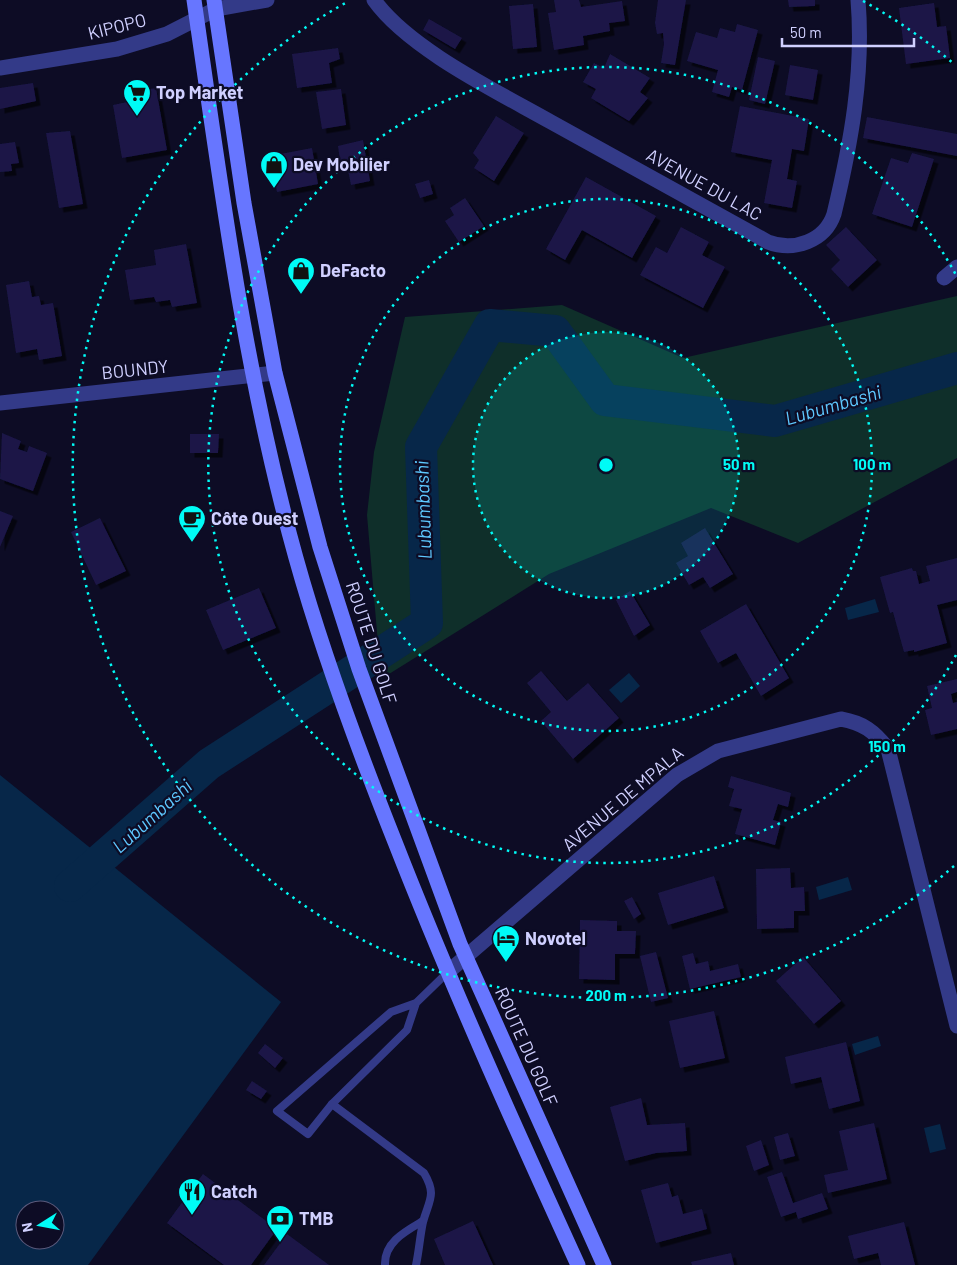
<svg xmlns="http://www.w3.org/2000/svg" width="957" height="1265" font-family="Barlow,sans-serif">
<defs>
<filter id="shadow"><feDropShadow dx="4.5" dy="4.5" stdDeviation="0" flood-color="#0009"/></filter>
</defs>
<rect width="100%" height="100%" fill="#0d0c25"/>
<path fill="#0f2f2a" d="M957,296v162l-159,85 -87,-35 -162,66 -168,105 -14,-164 7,-63 31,-135 157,-12 121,53z"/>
<g fill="#072749" fill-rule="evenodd">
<path d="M875,599l4,13 -31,8 -3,-12z"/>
<path d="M629,673l11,13 -19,17 -12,-13z"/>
<path d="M0,775l281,227 -193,263h-88zM25,1210h30v30h-30z"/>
<path d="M848,877l4,13 -33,10 -3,-13z"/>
<path d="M878,1036l3,10 -26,9 -3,-11z"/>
<path d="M940,1124l6,25 -16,4 -6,-25z"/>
</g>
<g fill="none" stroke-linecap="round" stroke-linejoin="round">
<path stroke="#072749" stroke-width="32" d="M70,886l139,-122 218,-141 -6,-176 69,-122 65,6 50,69 170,21 182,-53"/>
</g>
<g fill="#1b1747" filter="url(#shadow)">
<path d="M554,0h25l2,7 41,-6 3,20 -16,2 1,8 -27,5 1,9 -30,5 -6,-37 8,-1z"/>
<path d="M658,0h28l-11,65 -14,-2 3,-19 -1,-11 -6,1 -2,-11z"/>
<path d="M788,0h27v6l-26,1z"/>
<path d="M934,3l3,24 9,-1 4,32 -44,6 -7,-56z"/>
<path d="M533,4l4,43 -24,2 -4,-43z"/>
<path d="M429,19l33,19 -7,11 -32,-19z"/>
<path d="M737,24l21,6 -16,60 -10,-3 -3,10 -17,-5 6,-22 -31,-9 9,-29 21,6 3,-10 15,4z"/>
<path d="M338,48l2,11 -11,4 3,20 -35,5 -5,-34z"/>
<path d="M610,54l40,24 -10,14 8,6 -19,23 -38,-23 5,-9 -13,-7 11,-19 10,5z"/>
<path d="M758,57l17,4 -10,43 -16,-4z"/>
<path d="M790,65l28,5 -5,30 -28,-5z"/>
<path d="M33,83l3,18 -36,8v-21z"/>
<path d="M156,88l11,62 -45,8 -9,-53 19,-4 -1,-9z"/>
<path d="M341,89l5,36 -24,4 -6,-37z"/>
<path d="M740,106l69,13 -5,32 -12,-2 -5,30 10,2 -5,27 -28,-5 8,-43 -41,-8z"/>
<path d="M496,116l28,17 -30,48 -20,-13 5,-8 -6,-7z"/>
<path d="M867,117l90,17v22l-94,-18z"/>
<path d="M70,131l13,73 -24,4 -13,-75z"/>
<path d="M363,140l7,41 -19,4 -5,-25 -6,1 -2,-15z"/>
<path d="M15,142l4,21 -8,1 1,7 -12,1v-28z"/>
<path d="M312,148l6,36 -41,8 -7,-36z"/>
<path d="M912,153l22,6 -22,68 -40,-13 19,-56 17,5z"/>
<path d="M586,177l70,39 -24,42 -50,-28 -17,30 -19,-11z"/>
<path d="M429,180l4,14 -13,4 -5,-14z"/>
<path d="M465,198l19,28 -25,16 -14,-21 9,-6 -4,-7z"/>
<path d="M681,227l28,15 -7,13 23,12 -22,41 -63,-33 16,-28 11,6z"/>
<path d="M846,227l31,33 -29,27 -17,-18 9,-9 -14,-15z"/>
<path d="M186,244l11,59 -25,4 -2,-7 -14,2 -2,-5 -24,3 -5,-30 31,-5 -2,-15z"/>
<path d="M29,281l3,16 7,-1 2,9 12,-2 9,53 -23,4 -2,-11 -21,4 -10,-68z"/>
<path d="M2,433l19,8 -3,8 9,3 2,-6 18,7 -14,38 -33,-12z"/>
<path d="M190,434h29l-1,19h-28z"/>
<path d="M0,511l13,5 -13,31z"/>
<path d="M100,518l26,53 -30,14 -25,-53z"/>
<path d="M705,528l28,46 -23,14 -7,-11 -14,8 -13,-22 12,-7 -7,-13z"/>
<path d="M957,558v42l-20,5 10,38 -33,9v-2l-10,2 -11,-40 -3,1 -10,-36 32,-9 1,3h3l3,13 11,-3 -4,-15z"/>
<path d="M259,588l17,40 -53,22 -17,-40z"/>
<path d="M630,591l20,34 -16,11 -18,-36z"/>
<path d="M746,604l43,74 -28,18 -25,-43 -18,10 -18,-32z"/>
<path d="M541,671l26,30 21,-18 31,35 -46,41 -32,-38 10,-9 -24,-29z"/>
<path d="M957,679v13l-6,2 2,9 4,-1v27l-26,6 -6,-25 7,-2 -5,-22z"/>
<path d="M731,776l60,17 -3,14 -10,-3 -5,16 8,2 -6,23 -40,-11 7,-25 -13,-3 5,-17 -6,-2z"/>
<path d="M790,868l1,20 13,-1 1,24h-11v17l-37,1 -1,-60z"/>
<path d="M714,876l10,32 -56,17 -10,-32z"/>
<path d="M632,897l9,17 -7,5 -10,-18z"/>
<path d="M580,920l37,1v10h19l-1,23h-20v26l-36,-1z"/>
<path d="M656,952l12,46 -17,4 -11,-46z"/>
<path d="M693,953l3,11 12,-3 2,10 28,-7 3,13 -51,12 -8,-33z"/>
<path d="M803,957l38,44 -27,23 -38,-43z"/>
<path d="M714,1011l11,47 -45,10 -11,-47z"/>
<path d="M846,1042l14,59 -31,8 -8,-32 -30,7 -6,-27z"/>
<path d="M265,1044l18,14 -8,10 -17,-15z"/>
<path d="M252,1081l15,10 -6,8 -15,-9z"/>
<path d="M641,1098l6,27 38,-2 2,28 -31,2 -31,8 -15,-54z"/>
<path d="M874,1123l13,56 -59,14 -4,-18 24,-5 -9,-39z"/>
<path d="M788,1133l7,23 -15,4 -6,-23z"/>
<path d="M761,1140l8,25 -15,6 -8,-25z"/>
<path d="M782,1172l11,31 29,-10 6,16 -30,10 -2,-7 -15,5 -14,-40z"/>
<path d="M203,1174l74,55 -26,36h-27l-57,-42z"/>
<path d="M668,1183l4,14 6,-2 5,19 19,-5 5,20 -51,14 -15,-53z"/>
<path d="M473,1221l20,44h-48l-11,-26z"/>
<path d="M904,1222l11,43h-34l-3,-12 -24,6 -6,-23z"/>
<path d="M287,1234l42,31h-65z"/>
<path d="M731,1253l3,12h-42l-1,-3z"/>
</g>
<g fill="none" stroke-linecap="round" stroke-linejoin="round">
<g stroke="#333a88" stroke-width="8">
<path d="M416,1003l-9,27 -75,74 -24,30 -31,-23 114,-99 25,-9 32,-31"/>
<path d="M332,1104l92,69c13,22 5,27 -1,49 -3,14 -4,29 -7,43"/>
<path d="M385,1265c-1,-23 21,-34 38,-44"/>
</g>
<g stroke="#333a88" stroke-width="15">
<path d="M374,0c35,49 124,92 177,122 73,40 145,80 217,120 26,10 57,-1 66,-28 17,-71 30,-141 24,-214"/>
<path d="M0,68l117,-19 50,-15 49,-25 51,-9"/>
<path d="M944,278l13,-11"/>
<path d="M0,403l275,-30"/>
<path d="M448,972l229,-197 41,-24 123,-32c22,4 33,12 47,30l69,277"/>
</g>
<g stroke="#6776ff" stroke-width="15">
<path d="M194,0c27,187 51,376 102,558 27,97 62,191 99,284 56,143 119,283 183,423"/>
<path d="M214,0l30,203 31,170 45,174 39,122 101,275 144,321"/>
</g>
</g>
<circle cx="606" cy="465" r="133" fill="#00fbf6" fill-opacity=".12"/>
<g fill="none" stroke="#00fbf6" stroke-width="2.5" stroke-dasharray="2.5 5">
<circle cx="606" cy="465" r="133"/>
<circle cx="606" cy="465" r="266"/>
<path d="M956 655A398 398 0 1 1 956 275"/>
<path d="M954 866A531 531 0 1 1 349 1M863 1A531 531 0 0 1 954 64"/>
</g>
<defs>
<symbol id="supermarket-pin" viewBox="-11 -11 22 30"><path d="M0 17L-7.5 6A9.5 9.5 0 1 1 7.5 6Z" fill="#00fbf6" stroke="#0d0c25"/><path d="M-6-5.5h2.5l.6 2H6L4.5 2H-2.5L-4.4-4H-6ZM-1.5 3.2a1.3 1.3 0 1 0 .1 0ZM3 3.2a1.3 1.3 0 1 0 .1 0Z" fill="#111"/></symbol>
<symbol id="shop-pin" viewBox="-11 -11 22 30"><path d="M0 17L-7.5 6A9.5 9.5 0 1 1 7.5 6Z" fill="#00fbf6" stroke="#0d0c25"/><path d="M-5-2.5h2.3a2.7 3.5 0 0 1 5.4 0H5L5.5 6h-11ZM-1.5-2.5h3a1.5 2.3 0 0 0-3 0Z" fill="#111"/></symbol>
<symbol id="cafe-pin" viewBox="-11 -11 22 30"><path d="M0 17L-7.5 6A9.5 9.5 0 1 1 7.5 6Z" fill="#00fbf6" stroke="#0d0c25"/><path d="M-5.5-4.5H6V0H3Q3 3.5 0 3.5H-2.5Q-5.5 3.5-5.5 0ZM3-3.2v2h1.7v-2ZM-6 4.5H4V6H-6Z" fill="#111"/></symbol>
<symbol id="hotel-pin" viewBox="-11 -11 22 30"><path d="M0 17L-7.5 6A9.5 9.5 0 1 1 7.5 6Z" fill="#00fbf6" stroke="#0d0c25"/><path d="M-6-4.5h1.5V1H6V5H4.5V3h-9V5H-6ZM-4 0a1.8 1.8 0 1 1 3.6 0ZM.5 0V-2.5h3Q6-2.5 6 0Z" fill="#111"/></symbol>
<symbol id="restaurant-pin" viewBox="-11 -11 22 30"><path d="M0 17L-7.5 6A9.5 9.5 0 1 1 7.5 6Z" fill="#00fbf6" stroke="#0d0c25"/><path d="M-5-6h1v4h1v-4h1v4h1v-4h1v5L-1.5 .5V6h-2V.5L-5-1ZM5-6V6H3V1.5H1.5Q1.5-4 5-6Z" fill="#111"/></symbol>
<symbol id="bank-pin" viewBox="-11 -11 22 30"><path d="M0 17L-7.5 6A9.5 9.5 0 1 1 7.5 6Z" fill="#00fbf6" stroke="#0d0c25"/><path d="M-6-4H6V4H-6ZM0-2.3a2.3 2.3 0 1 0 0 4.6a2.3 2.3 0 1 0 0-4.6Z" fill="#111"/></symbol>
</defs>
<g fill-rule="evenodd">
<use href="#supermarket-pin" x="121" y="77" width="32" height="43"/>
<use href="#shop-pin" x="258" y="149" width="32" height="43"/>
<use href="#shop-pin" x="285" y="255" width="32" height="43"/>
<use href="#cafe-pin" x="176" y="503" width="32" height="43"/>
<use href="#hotel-pin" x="490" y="923" width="32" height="43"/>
<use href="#restaurant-pin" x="176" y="1176" width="32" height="43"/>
<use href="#bank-pin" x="264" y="1203" width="32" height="43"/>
</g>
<g text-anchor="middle" stroke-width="4.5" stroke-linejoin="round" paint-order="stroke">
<g font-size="18" fill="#d0d0ff" stroke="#0d0c25">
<text transform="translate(117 27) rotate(-14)" y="6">KIPOPO</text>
<text transform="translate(704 185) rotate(29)" y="6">AVENUE DU LAC</text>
<text transform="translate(135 370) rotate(-6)" y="6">BOUNDY</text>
<text transform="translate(371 643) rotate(72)" y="6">ROUTE DU GOLF</text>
<text transform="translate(623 799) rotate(-40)" y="6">AVENUE DE MPALA</text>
<text transform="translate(526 1047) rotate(66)" y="6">ROUTE DU GOLF</text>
</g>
<g font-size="18" font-weight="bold" fill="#d0d0ff" stroke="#0d0c25" text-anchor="start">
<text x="156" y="99">Top Market</text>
<text x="293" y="171">Dev Mobilier</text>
<text x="320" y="277">DeFacto</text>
<text x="211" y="525">Côte Ouest</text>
<text x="525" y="945">Novotel</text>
<text x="211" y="1198">Catch</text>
<text x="299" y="1225">TMB</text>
</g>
<g font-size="19" font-style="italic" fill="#5ec8ff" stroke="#0d0c25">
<text transform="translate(833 405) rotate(-16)" y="7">Lubumbashi</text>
<text transform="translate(423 510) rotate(-92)" y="7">Lubumbashi</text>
<text transform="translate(152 816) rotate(-42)" y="7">Lubumbashi</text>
</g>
</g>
<circle cx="606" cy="465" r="8" fill="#00fbf6" stroke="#0d0c25" stroke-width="2.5"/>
<g font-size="15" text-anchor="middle" font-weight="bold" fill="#00fbf6" stroke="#0d0c25" stroke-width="4.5" stroke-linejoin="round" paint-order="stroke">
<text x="739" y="470">50 m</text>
<text x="872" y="470">100 m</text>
<text x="887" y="752">150 m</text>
<text x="606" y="1001">200 m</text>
</g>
<g transform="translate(40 1225) rotate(259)"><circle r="24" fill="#0d0c25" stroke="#5b5a7c"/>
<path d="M0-4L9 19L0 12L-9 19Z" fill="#00fbf6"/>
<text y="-8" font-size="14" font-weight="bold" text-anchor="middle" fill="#d0d0ff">N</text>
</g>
<path d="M782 38v8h132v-8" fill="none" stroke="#d0d0ff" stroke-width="2.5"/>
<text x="790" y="38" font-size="15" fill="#d0d0ff" stroke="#0d0c25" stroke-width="4" paint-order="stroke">50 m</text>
</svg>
